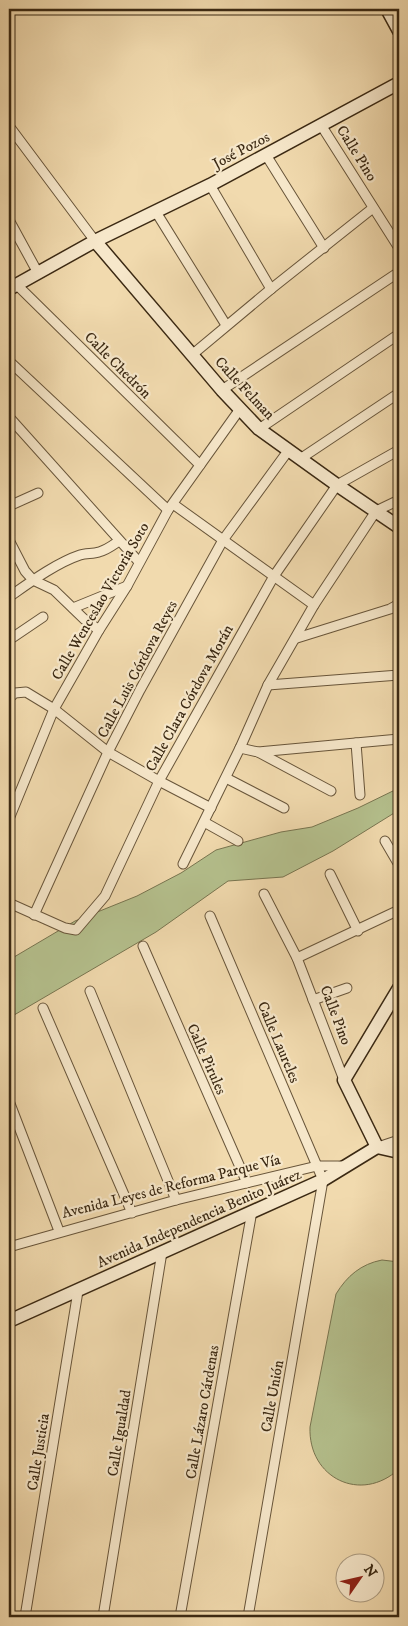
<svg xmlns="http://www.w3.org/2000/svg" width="408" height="1626" font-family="'IM FELL DW Pica',serif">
<rect width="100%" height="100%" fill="#f1daae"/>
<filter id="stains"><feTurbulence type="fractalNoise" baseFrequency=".004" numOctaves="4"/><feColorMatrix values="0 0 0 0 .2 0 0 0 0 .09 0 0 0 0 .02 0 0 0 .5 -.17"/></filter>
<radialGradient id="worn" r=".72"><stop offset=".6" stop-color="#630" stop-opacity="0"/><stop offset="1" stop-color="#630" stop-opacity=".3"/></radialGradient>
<g fill="#b5c18e" stroke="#787550">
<path d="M399,788v22l-66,41 -50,26 -55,4 -72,51 -147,86v-58l66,-39 62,-25 44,-23 35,-23 65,-18 31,-5 46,-19z"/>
<path d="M382,1260l17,2v207c-38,35 -91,9 -89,-42l26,-133c11,-18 25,-30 46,-34z"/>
</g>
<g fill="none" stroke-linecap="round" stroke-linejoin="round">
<defs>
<g id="street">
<path d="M321,125l78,123"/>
<path d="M9,126l86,115"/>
<path d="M266,155l58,93"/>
<path d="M210,185l61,104"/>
<path d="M156,212l70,113"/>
<path d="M9,220l29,53"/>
<path d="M17,285l183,180"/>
<path d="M193,354l78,-65 102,-81"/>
<path d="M9,361l159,149"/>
<path d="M222,390l177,-118"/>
<path d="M9,417l130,145"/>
<path d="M259,429l140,-95"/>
<path d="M300,459l99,-66"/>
<path d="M173,504l141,101"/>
<path d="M9,506l29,-13"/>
<path d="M9,540l16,31 8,9 21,10 30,29 15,11"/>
<path d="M9,597c20,-14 47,-34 71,-42 6,-2 13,-1 19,-3 8,-2 14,-7 20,-11"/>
<path d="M73,608l54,-22"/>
<path d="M297,638l93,-29 9,-5"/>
<path d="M9,640l34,-23"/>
<path d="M268,685l131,-10"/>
<path d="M9,698l6,-5 11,-1 28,17 54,43 51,29 52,27"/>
<path d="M356,743l4,52"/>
<path d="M240,748l18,4 141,-13"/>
<path d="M258,752l73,39"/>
<path d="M226,778l58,30"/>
<path d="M9,819l45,-110 45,-79 28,-44 41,-76 72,-101"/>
<path d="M204,822l34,19"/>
<path d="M385,841l14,24"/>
<path d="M183,864l57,-116 28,-63 46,-80 62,-94 23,-11"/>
<path d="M330,874l28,57"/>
<path d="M264,894l33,64 47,122"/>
<path d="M9,903l56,25 11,2 29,-34 54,-115 115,-205 63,-91 62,-35"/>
<path d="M34,915l74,-163 32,-62 83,-150 65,-89"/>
<path d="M210,916l113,264 -75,437"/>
<path d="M143,946l104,237"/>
<path d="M297,958l102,-48"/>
<path d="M90,991l86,209"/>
<path d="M313,1000l34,-12"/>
<path d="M43,1008l89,205"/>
<path d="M9,1101l50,130"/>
<path d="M378,1147l21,-7"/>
<path d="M9,1247l167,-47 141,-34h27"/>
<path d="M25,1617l53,-326"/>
<path d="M103,1617l59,-365"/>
<path d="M180,1617l72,-406"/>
</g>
<g id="secondary">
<path d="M387,9l12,22"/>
<path d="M95,241l127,149 37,39 78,56 62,42"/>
<path d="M9,289l86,-48 115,-56 189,-102"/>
<path d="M377,1147l-33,-67 55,-92"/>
<path d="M377,1147l22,5"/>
<path d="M9,1321l314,-141 54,-33"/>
</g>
</defs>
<use href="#street" stroke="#68553a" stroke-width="11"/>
<use href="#secondary" stroke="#3b2913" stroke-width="15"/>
<use href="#street" stroke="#f6e7ca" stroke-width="9"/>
<use href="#secondary" stroke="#f6e7ca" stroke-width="12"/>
</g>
<g text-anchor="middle" stroke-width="4.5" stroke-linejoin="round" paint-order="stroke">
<g font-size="15" fill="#3b2913" stroke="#f6e7ca">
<text transform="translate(241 150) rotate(-28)" y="5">José Pozos</text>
<text transform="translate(357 153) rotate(58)" y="5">Calle Pino</text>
<text transform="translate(118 365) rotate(45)" y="5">Calle Chedrón</text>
<text transform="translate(245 388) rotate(47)" y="5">Calle Felman</text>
<text transform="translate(100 601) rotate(-60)" y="5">Calle Wenceslao Victoria Soto</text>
<text transform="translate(137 669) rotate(-62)" y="5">Calle Luis Córdova Reyes</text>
<text transform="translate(189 698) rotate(-61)" y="5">Calle Clara Córdova Morán</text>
<text transform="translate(336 1015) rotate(69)" y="5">Calle Pino</text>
<text transform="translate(279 1042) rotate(67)" y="5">Calle Laureles</text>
<text transform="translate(207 1059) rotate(66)" y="5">Calle Pirules</text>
<text transform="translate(171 1186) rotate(-14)" y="5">Avenida Leyes de Reforma Parque Vía</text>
<text transform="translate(199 1218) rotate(-24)" y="5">Avenida Independencia Benito Juárez</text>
<text transform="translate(272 1396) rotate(-80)" y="5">Calle Unión</text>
<text transform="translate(202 1412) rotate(-80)" y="5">Calle Lázaro Cárdenas</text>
<text transform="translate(119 1433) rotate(-81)" y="5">Calle Igualdad</text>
<text transform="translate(38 1452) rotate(-81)" y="5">Calle Justicia</text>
</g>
</g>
<rect width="408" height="1626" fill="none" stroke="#f1daae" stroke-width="30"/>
<rect x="10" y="10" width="388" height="1606" fill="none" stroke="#3b2913" stroke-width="2.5"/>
<rect x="15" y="15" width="378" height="1596" fill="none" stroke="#3b2913"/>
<g transform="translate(360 1578) rotate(56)"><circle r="24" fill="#f6e7ca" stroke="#ab9b81"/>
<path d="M0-4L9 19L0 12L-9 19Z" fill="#8f2418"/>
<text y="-8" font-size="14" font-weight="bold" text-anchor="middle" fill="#3b2913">N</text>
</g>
<rect width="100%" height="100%" filter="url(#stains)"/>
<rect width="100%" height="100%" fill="url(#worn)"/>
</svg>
